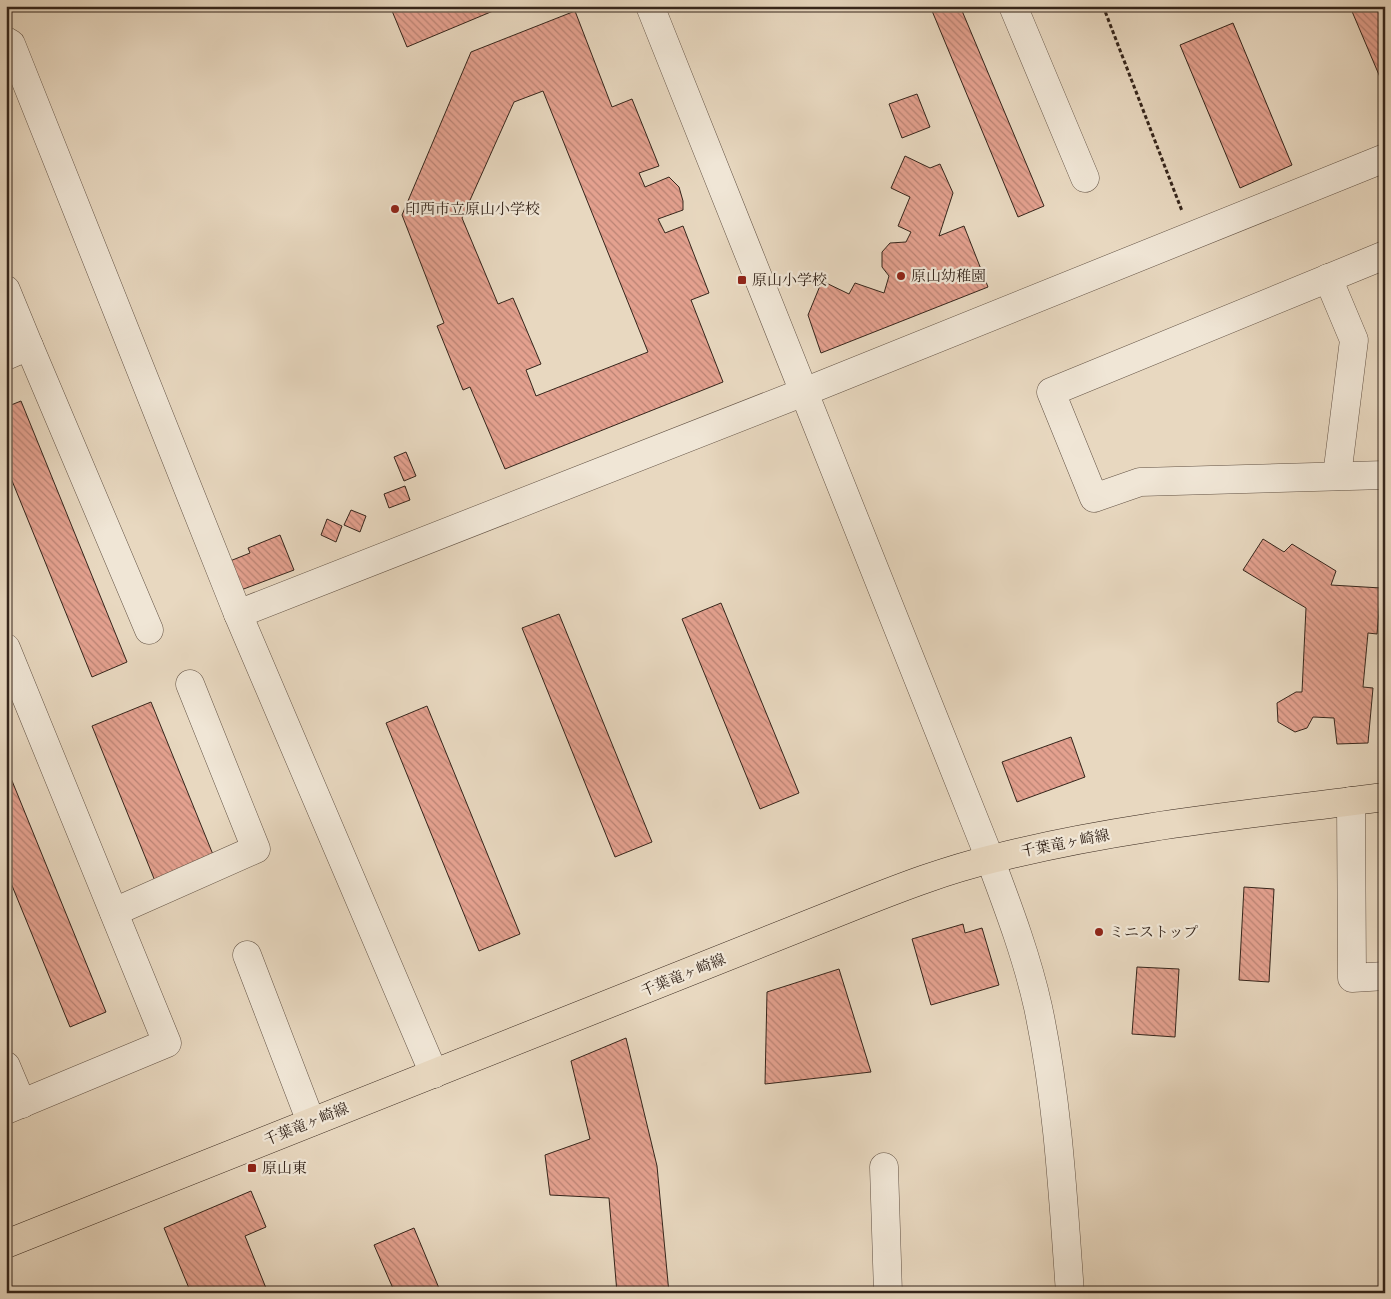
<svg xmlns="http://www.w3.org/2000/svg" width="1391" height="1299" font-family="'Gentium Book Plus','Noto Serif JP',serif">
<defs>
<pattern id="building-back-hatch" width="6" height="6" patternUnits="userSpaceOnUse" patternTransform="scale(1.25)"><rect width="6" height="6" fill="#e4a18f"/><path d="M-1 5l2 2M0 0l6 6M5-1l2 2" fill="none" stroke="#ba8374"/></pattern>
</defs>
<rect width="100%" height="100%" fill="#e8d8c0"/>
<filter id="stains"><feTurbulence type="fractalNoise" baseFrequency=".004" numOctaves="4"/><feColorMatrix values="0 0 0 0 .2 0 0 0 0 .09 0 0 0 0 .02 0 0 0 .5 -.17"/></filter>
<radialGradient id="worn" r=".72"><stop offset=".6" stop-color="#630" stop-opacity="0"/><stop offset="1" stop-color="#630" stop-opacity=".3"/></radialGradient>
<g fill="url(#building-back-hatch)" stroke="#35251b" fill-rule="evenodd">
<path d="M390,6h115l-98,41z"/>
<path d="M930,6h30l84,200 -26,11z"/>
<path d="M1358,6h27v83l-34,-80z"/>
<path d="M575,11l37,96 20,-8 27,67 -20,7 6,14 24,-10 10,10 4,14v9l-25,9 7,14 18,-7 26,67 -18,7 32,82 -218,87 -35,-82 -7,3 -26,-64 7,-3 -42,-108 69,-163zM543,91l105,261 -112,44 -10,-26 15,-6 -28,-66 -15,6 -36,-86 52,-116z"/>
<path d="M1233,23l59,142 -52,23 -60,-143z"/>
<path d="M917,94l13,33 -28,11 -13,-34z"/>
<path d="M905,156l25,12 10,-4 13,29 -14,43 25,-10 24,61 -167,66 -13,-38 14,-34 27,13 6,-11 29,10 5,-17 -7,-9v-15l8,-9 16,-1 5,-10 -13,-6 12,-29 -19,-9z"/>
<path d="M21,401l106,261 -35,15 -86,-211v-59z"/>
<path d="M406,452l10,24 -12,5 -10,-24z"/>
<path d="M405,486l5,14 -21,8 -5,-14z"/>
<path d="M351,510l15,6 -6,16 -16,-7z"/>
<path d="M327,519l15,7 -6,16 -15,-7z"/>
<path d="M280,535l14,35 -53,20 -11,-29 20,-8 -2,-5z"/>
<path d="M1263,539l21,13 8,-8 44,27 -5,14 50,3 -4,46 -9,-1 -5,54 10,1 -5,55 -31,1 -3,-26 -21,-1 -6,11 -12,4 -17,-10 -1,-19 19,-11h6l4,-84 -63,-38z"/>
<path d="M721,603l78,190 -39,16 -78,-190z"/>
<path d="M559,614l93,228 -37,15 -93,-229z"/>
<path d="M151,702l63,155 -59,24 -63,-155z"/>
<path d="M427,706l93,228 -41,17 -93,-228z"/>
<path d="M1071,737l14,40 -68,25 -15,-40z"/>
<path d="M6,766l100,246 -36,15 -64,-156z"/>
<path d="M1244,887l30,2 -5,93 -30,-2z"/>
<path d="M963,924l2,9 17,-5 17,57 -68,20 -19,-66z"/>
<path d="M1137,967l42,2 -4,68 -43,-3z"/>
<path d="M839,969l32,103 -106,12 2,-92z"/>
<path d="M626,1038l31,128 12,127h-52l-8,-95 -59,-3 -5,-40 45,-16 -19,-78z"/>
<path d="M251,1191l15,36 -21,9 23,57h-77l-27,-65z"/>
<path d="M414,1228l27,65h-46l-21,-48z"/>
</g>
<g fill="none" stroke-linecap="round" stroke-linejoin="round">
<defs>
<g id="minor">
<path d="M650,6l340,853c18,48 37,98 48,148 20,94 25,190 32,286"/>
<path d="M1013,6l72,172"/>
<path d="M6,41l5,3 227,570 196,460"/>
<path d="M1385,255l-334,137 43,106 46,-16 245,-7"/>
<path d="M1328,278l26,62 -17,136"/>
<path d="M6,290l23,56"/>
<path d="M6,356l23,-10 120,284"/>
<path d="M238,614l566,-222 581,-234"/>
<path d="M6,648l161,395 -161,67"/>
<path d="M1351,801l1,177 33,-2"/>
<path d="M114,912l142,-63 -66,-165"/>
<path d="M247,955l64,167"/>
<path d="M6,1066l16,38"/>
<path d="M884,1167l4,126"/>
</g>
<path id="major" d="M6,1244l853,-340c43,-17 87,-34 133,-45 128,-33 261,-45 393,-62"/>
</defs>
<use href="#minor" stroke="#625244" stroke-width="29"/>
<use href="#major" stroke="#35251b" stroke-width="29"/>
<path stroke="#35251b" stroke-width="3" stroke-dasharray="4 2.5" stroke-linecap="butt" d="M1103,6l79,205"/>
<use href="#minor" stroke="#f0e6d6" stroke-width="28"/>
<use href="#major" stroke="#e8d8c0" stroke-width="28"/>
</g>
<g fill="#8f2418" stroke="#f0e6d6" stroke-width="2">
<circle cx="395" cy="209" r="5"/>
<circle cx="901" cy="276" r="5"/>
<rect x="737" y="275" width="10" height="10" rx="2.5"/>
<circle cx="1099" cy="932" r="5"/>
<rect x="247" y="1163" width="10" height="10" rx="2.5"/>
</g>
<g text-anchor="middle" stroke-width="4.5" stroke-linejoin="round" paint-order="stroke">
<g font-size="15" fill="#35251b" stroke="#f0e6d6" text-anchor="start">
<text x="405" y="214">印西市立原山小学校</text>
<text x="911" y="281">原山幼稚園</text>
<text x="752" y="285">原山小学校</text>
<text x="1109" y="937">ミニストップ</text>
<text x="262" y="1173">原山東</text>
</g>
<g font-size="15" fill="#35251b" stroke="#f0e6d6">
<text transform="translate(1065 843) rotate(-11)" y="5">千葉竜ヶ崎線</text>
<text transform="translate(683 975) rotate(-22)" y="5">千葉竜ヶ崎線</text>
<text transform="translate(306 1124) rotate(-22)" y="5">千葉竜ヶ崎線</text>
</g>
</g>
<rect width="1391" height="1299" fill="none" stroke="#e8d8c0" stroke-width="25"/>
<rect x="8" y="8" width="1376" height="1284" fill="none" stroke="#35251b" stroke-width="2.5"/>
<rect x="12" y="12" width="1366" height="1274" fill="none" stroke="#35251b"/>
<rect width="100%" height="100%" filter="url(#stains)"/>
<rect width="100%" height="100%" fill="url(#worn)"/>
</svg>
